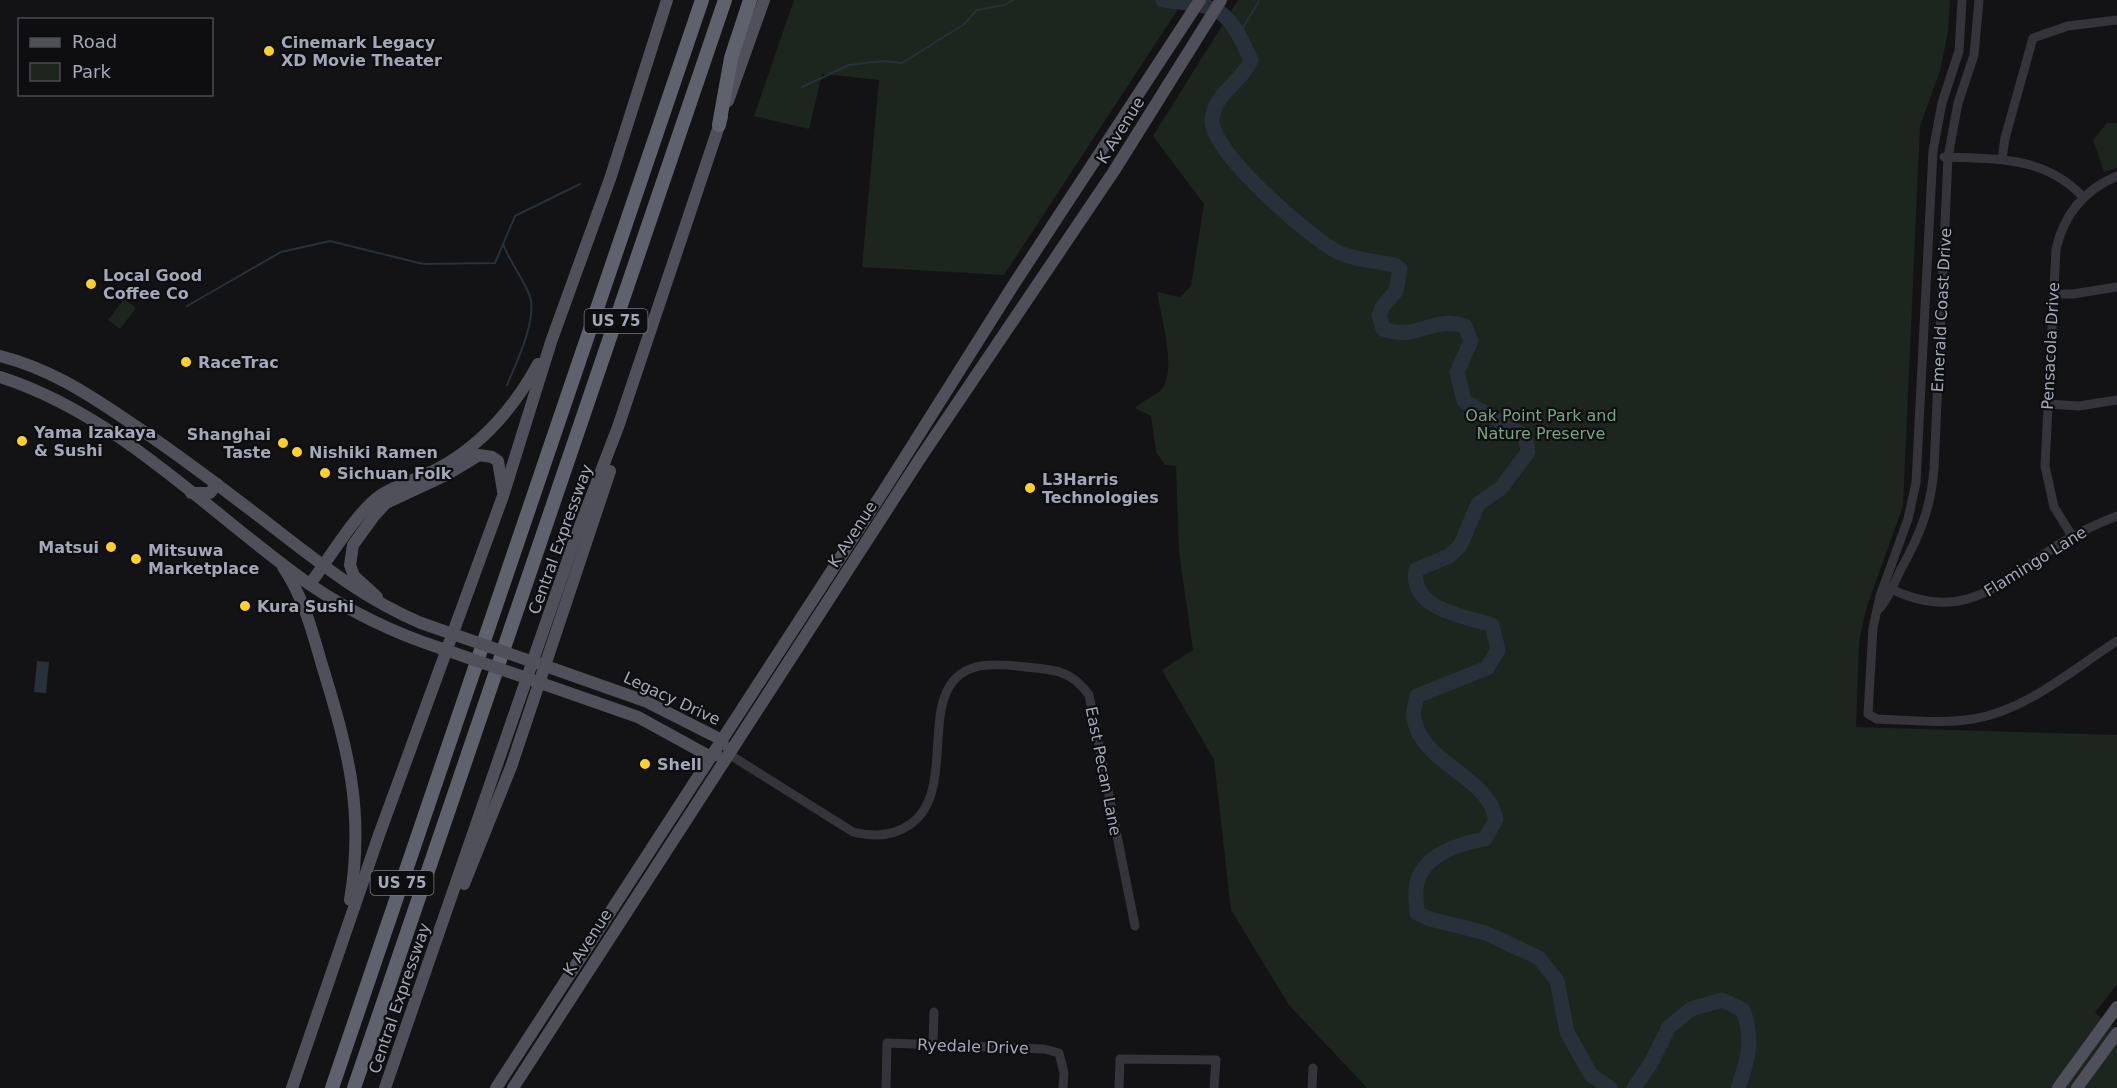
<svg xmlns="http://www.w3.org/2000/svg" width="2117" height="1088" font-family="'DejaVu Sans',sans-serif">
<rect width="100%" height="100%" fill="#131315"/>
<g fill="#1d251f">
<path d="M794,0h390l-180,275 -142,-8 17,-187 -57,-6 -13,55 -55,-13z"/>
<path d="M1238,0h712l-2,32 -8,39 -20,55 -17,380 -37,103 -7,34 -3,84 261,8v249l-22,29 22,17v58h-750l-78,-83 -58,-95 -17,-150 -52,-90 31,-20 -14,-98 -3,-86 -11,-1 -9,-13 -5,-36 -16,-8c8,-8 21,-12 27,-19 15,-20 -1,-72 -5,-97l23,5 11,-11 13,-82 -51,-68z"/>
<path d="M2107,123h10v45l-13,4 -11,-32z"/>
<path d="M124,299l12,9 -16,21 -12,-9z"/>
</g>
<path fill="#28303a" d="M37,661l12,1 -3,31 -12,-1z"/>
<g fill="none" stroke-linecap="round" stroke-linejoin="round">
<g stroke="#28303a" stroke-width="2">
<path d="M1185,3l1,-3"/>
<path d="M1239,34l20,-33"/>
<path d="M802,87l47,-22 34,-4 19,2 61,-38 14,-15 27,-5 9,-5"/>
<path d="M503,244c7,18 19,33 26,50 10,22 -13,70 -22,91"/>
<path d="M187,306l94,-54 49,-11 93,23 72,-1 20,-47 65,-32"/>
</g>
<g stroke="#28303a" stroke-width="15">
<path d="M1163,0c59,7 63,6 88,60 -9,22 -37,33 -39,60 -1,32 96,116 124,131 16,9 41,10 59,14l5,4 -4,22 -13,15 -4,9 4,14c35,13 48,-14 82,-3l6,15 -14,31 7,29 61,35 3,16 -27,36 -23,16 -18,42 -11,10 -33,14c-7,39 49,46 76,55l6,25 -11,18 -70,28c-1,6 -5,17 -3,23 9,46 73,56 82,100l-11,20c-27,5 -66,17 -69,50 -1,7 1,16 1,24l13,6 56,14 53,25 18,23 10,51 24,43 19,13"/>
<path d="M1634,1088l17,-25 18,-36 22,-18 31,-9 21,10c11,29 5,51 -5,78"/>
</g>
<g stroke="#34343a" stroke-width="9">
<path d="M1962,0l-3,51 -17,52 -9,48 -17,332 -8,36 -28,77 -7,32 -5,86 9,5c32,1 64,5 96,0 54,-9 99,-49 144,-78"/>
<path d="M1944,157c52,2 101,-1 139,40"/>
<path d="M2002,159l3,-21 28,-100 35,-12 49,-6"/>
<path d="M2053,294h20l44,-7"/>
<path d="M2048,404l31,2 38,-6"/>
<path d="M2072,536l-18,-29 -9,-41 11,-217c8,-35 28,-59 61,-73"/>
<path d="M1889,588c74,37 110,-4 170,-44 18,-11 38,-20 58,-28"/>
<path d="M1879,609c11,-12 15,-26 22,-40 19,-34 30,-62 33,-100l14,-312 10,-54 16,-48 5,-55"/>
<path d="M727,753l126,79c20,5 39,5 56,-7 53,-34 2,-141 67,-158 15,-4 34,-2 50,0 29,3 45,3 63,28l46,231"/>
<path d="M933,1045l1,-33"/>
<path d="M886,1088l1,-45 157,6 15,4 5,20 -1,15"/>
<path d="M1119,1088l1,-29 96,1 -2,28"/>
<path d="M1312,1088l1,-20"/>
</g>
<g stroke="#4f505a" stroke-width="12">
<path d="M728,101l36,-101"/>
<path d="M0,356c48,12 85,36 125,63 50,33 97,69 144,105 49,38 95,75 152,99"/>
<path d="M0,377c119,38 209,136 309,207 40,27 85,49 131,64"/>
<path d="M191,493h19l7,-9"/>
<path d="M283,567c21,31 29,64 39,98 26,85 43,146 28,235"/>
<path d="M310,584c19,-25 47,-73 71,-89 17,-11 40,-17 58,-27 44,-24 75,-60 99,-104"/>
<path d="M377,597l-23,-21 -4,-11 3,-20 21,-29 12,-13 60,-28 33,-20 13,2 6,4 5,30"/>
<path d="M537,663l108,38 75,38 3,5"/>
<path d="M532,680l106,37 71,39 8,-1"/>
<path d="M464,884l47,-117 99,-296"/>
<path d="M292,1088l87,-253 124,-339 48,-154 59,-163 57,-179"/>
<path d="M385,1088l190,-549 43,-112 104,-310"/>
<path d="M496,1088l392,-604 126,-200 186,-284"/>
<path d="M513,1088l408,-631 193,-286 107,-171"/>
<path d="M2058,1088l59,-81"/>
<path d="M2077,1088l40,-55"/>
</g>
<g stroke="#5f616c" stroke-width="14">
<path d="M719,125l12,-67 19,-58"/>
<path d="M332,1088l370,-1088"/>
<path d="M354,1088l371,-1088"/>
</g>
<g stroke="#4f505a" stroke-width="12">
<path d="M421,623l115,40"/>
<path d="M440,648l92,32"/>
</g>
</g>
<g fill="#ffd121" stroke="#0e0e10" stroke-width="2">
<circle cx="269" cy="51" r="6"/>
<circle cx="91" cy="284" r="6"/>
<circle cx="186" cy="362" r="6"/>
<circle cx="22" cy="441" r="6"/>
<circle cx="283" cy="443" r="6"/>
<circle cx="297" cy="452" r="6"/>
<circle cx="325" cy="473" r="6"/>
<circle cx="1030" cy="488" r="6"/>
<circle cx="111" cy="547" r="6"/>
<circle cx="136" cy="559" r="6"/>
<circle cx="245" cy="606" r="6"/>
<circle cx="645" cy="764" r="6"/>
</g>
<g text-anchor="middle" stroke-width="4.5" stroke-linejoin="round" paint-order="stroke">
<g fill="#0e0e10" stroke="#767985" stroke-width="1.5">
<rect x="584.5" y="309" width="63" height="24" rx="4.5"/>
<rect x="370.5" y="871" width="63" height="24" rx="4.5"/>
</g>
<g font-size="15" font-weight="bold" fill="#a3a7b7">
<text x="616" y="326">US 75</text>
<text x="402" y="888">US 75</text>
</g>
<g font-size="16" font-weight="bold" fill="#a3a7b7" stroke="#0e0e10" text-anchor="start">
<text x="281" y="48">Cinemark Legacy<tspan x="281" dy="18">XD Movie Theater</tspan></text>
<text x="103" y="281">Local Good<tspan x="103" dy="18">Coffee Co</tspan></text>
<text x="198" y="368">RaceTrac</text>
<text x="34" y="438">Yama Izakaya<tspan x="34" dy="18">&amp; Sushi</tspan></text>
<text x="271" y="440" text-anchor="end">Shanghai<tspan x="271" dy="18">Taste</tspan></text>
<text x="309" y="458">Nishiki Ramen</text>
<text x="337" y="479">Sichuan Folk</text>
<text x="1042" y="485">L3Harris<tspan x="1042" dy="18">Technologies</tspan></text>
<text x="99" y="553" text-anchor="end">Matsui</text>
<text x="148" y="556">Mitsuwa<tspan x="148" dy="18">Marketplace</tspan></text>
<text x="257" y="612">Kura Sushi</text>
<text x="657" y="770">Shell</text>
</g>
<g font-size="16" fill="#a3a7b7" stroke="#0e0e10">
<text transform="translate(1120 130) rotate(-58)" y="6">K Avenue</text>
<text transform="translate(1941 310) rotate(-87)" y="6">Emerald Coast Drive</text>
<text transform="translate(2050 346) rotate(-87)" y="6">Pensacola Drive</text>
<text transform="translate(852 534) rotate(-57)" y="6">K Avenue</text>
<text transform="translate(560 539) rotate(-70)" y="6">Central Expressway</text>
<text transform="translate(2035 561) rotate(-32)" y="6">Flamingo Lane</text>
<text transform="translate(672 698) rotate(25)" y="6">Legacy Drive</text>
<text transform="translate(1104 771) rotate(79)" y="6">East Pecan Lane</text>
<text transform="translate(587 942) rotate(-57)" y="6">K Avenue</text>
<text transform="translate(399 998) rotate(-71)" y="6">Central Expressway</text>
<text transform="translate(973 1046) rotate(2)" y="6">Ryedale Drive</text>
</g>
<g font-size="16" fill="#78a481" stroke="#0e0e10">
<text x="1541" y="421">Oak Point Park and<tspan x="1541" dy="18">Nature Preserve</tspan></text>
</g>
</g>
<rect x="18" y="18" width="195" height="78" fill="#0e0e10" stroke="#4a4b53" stroke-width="1.5"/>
<rect x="30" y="38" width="30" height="9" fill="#4f505a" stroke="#4a4b53" stroke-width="1.5"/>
<text x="72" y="48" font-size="18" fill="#a3a7b7">Road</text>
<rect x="30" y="63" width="30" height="18" fill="#1d251f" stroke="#4a4b53" stroke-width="1.5"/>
<text x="72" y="78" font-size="18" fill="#a3a7b7">Park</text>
</svg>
